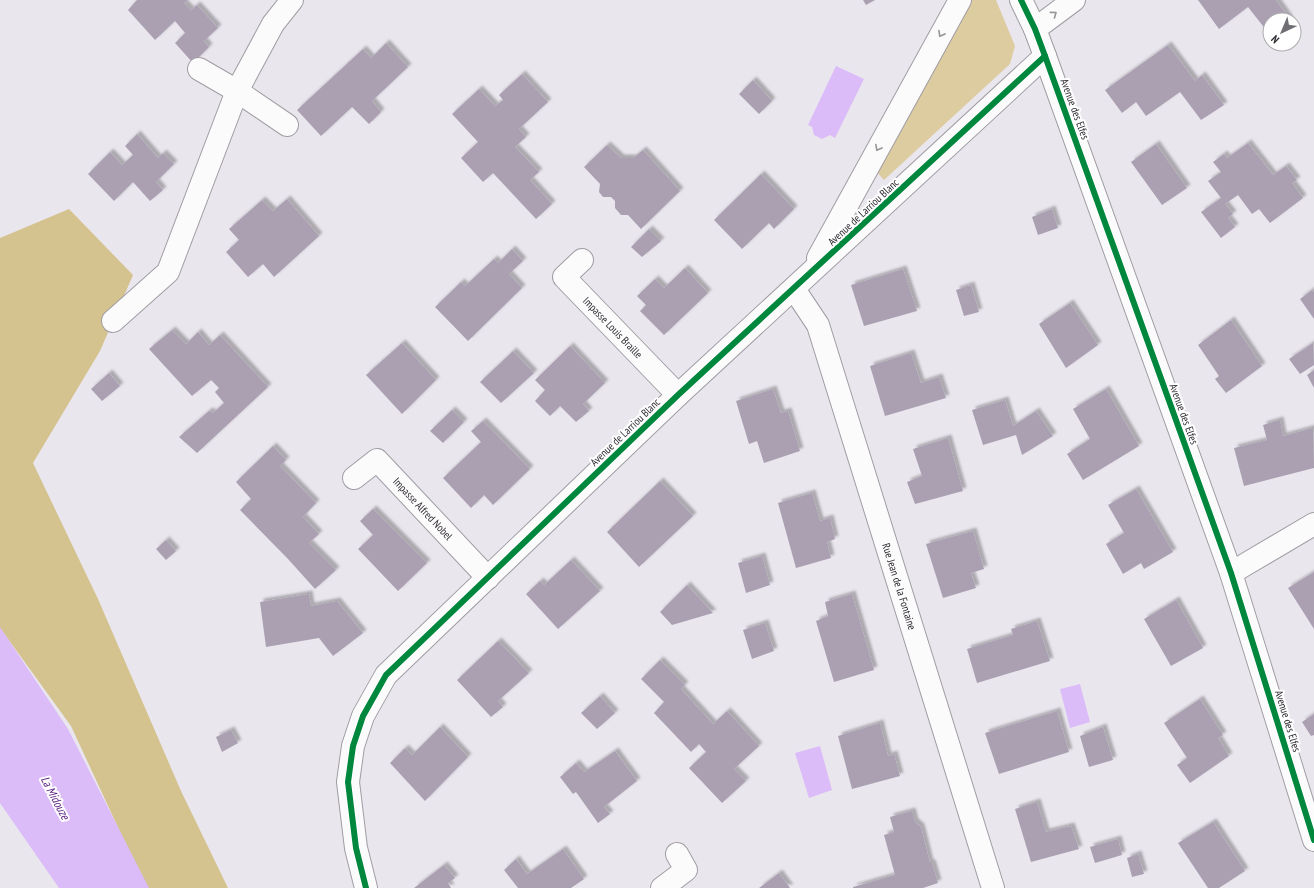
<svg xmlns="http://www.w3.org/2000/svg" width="1314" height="888" font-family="'PT Sans Narrow',sans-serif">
<defs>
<filter id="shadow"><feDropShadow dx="3.5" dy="-3.5" stdDeviation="1" flood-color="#0004"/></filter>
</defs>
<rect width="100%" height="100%" fill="#eae6ee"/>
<path fill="#ddcc9f" d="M966,0h30l19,46 -5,18 -126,116 -8,-9z"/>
<path fill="#d5c38f" d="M69,209l64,66 -33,76 -67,112 65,136 83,192 47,97h-82l-75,-162 -71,-98v-390z"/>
<g fill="#dbbcf9">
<path d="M836,66l28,13 -29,59 -5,-3 -8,4 -8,-4 -2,-8 -4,-2z"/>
<path d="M0,627l68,102 81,159h-90l-59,-85z"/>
<path d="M1080,684l10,38 -20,6 -10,-39z"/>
<path d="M820,746l12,44 -23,8 -14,-45z"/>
</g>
<g fill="#aaa0b2" filter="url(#shadow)">
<path d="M137,0h51l-4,3 7,7 6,-5 21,23 -14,13 5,6 -16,16 -18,-20 10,-10 -10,-12 -20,19 -27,-30z"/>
<path d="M863,0h12l-9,5z"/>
<path d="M1198,0h78l14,20h-20v15l-22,-28 -29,22z"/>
<path d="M386,43l22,24 -36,34 9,11 -12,12 -17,-17 -31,29 -24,-26 66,-61 8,9z"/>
<path d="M1168,45l27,36 7,-6 22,30 -23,15 -21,-28 -34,24 -10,-14 -14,11 -17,-23z"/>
<path d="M522,74l26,28 -29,27 7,8 -11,10 24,25 -9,8 22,24 -16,15 -43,-46 -10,9 -22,-24 17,-16 -26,-28 27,-25 16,17 8,-6 -4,-5z"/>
<path d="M753,80l19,21 -13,13 -20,-20z"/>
<path d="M137,134l21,24 5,-5 11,11 -18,18 7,8 -13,11 -17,-19 -19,19 -26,-27 22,-22 12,13 11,-10 -8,-9z"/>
<path d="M1248,143l25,32 13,-9 11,14 -5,3 11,15 -33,25 -11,-14 -7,5 -14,-19 -13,9 8,10 -5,4 7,9 -14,11 -20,-26 20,-14 -13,-17 13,-9 -8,-10 11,-8 3,4z"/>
<path d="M1156,144l31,44 -25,17 -31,-43z"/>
<path d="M607,145l14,13h12l10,-8 37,41 -39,38 -13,-14h-7l-6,-7v-7l-4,-4h-8l-4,-5 1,-8 -16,-17z"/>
<path d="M761,174l33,35 -20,20 -5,-6 -27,26 -28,-29z"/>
<path d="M287,199l32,37 -45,41 -11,-13 -15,13 -22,-25 13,-12 -10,-11 33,-29 11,11z"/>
<path d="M1052,209l6,19 -20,7 -6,-18z"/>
<path d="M649,229l12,12 -19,16 -11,-10z"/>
<path d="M512,249l11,12 -14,13 13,14 -54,53 -33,-34 26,-25 4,4 29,-27 4,4z"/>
<path d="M685,268l23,25 -44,42 -24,-24 6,-6 -9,-9 18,-17 9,9z"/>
<path d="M903,269l14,42 -53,15 -13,-41z"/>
<path d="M971,285l8,27 -15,4 -8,-26z"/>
<path d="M1312,290l2,2v27l-14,-20z"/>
<path d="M1070,303l28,42 -32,23 -27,-44z"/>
<path d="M1231,320l31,46 -36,27 -11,-14 4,-3 -21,-31z"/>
<path d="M172,330l14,14 12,-12 11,13 11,-10 48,52 -71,66 -18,-16 30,-26 4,2 11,-10 -9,-11 4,-4 -8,-8 -19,16 -43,-47z"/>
<path d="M402,343l34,37 -34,34 -36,-39z"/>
<path d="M1313,343l1,22 -14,9 -11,-15z"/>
<path d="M570,346l35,37 -22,21 6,7 -13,11 -16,-16 -10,10 -15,-15 10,-11 -10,-10z"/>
<path d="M513,351l21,22 -33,30 -21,-21z"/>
<path d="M911,353l10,30 18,-6 7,21 -61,18 -15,-50z"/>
<path d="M1314,370v18l-7,-13z"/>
<path d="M109,373l11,13 -18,15 -11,-12z"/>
<path d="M773,389l8,24 7,-2 12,40 -36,12 -7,-22 -8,3 -13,-43z"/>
<path d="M1106,389l33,57 -56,34 -16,-26 23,-15 -17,-30z"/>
<path d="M1005,400l8,26 23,-15 17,25 -31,19 -6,-20 -33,10 -11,-35z"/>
<path d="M452,410l12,12 -21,21 -13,-12z"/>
<path d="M1280,420l3,16 30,-8 1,40 -70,18 -10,-38 33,-8 -4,-15z"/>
<path d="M483,421l47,48 -37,36 -9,-10 -13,13 -28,-30 38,-36 -10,-11z"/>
<path d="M948,438l15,53 -48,13 -8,-22 15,-6 -9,-27z"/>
<path d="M273,446l13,14 -6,6 36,37 -13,14 16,17 -10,9 27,27 -21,19 -27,-30 -48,-49 11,-11 -15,-17z"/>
<path d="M660,481l33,35 -54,51 -32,-35z"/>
<path d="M1136,489l37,63 -29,17 -3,-6 -18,11 -17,-30 18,-11 -16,-28z"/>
<path d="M812,493l8,28 10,-3 5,21 -8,3 4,16 -35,10 -18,-65z"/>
<path d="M373,509l54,54 -29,28 -40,-42 15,-14 -13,-14z"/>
<path d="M973,531l11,38 -13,4 5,15 -33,10 -17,-54z"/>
<path d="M166,540l10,11 -10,9 -10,-11z"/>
<path d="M762,556l8,29 -24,8 -8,-30z"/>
<path d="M571,560l29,31 -42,38 -32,-35 14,-13 4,4z"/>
<path d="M1314,572v57l-26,-41z"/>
<path d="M687,585l26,28 -41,12 -12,-13z"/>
<path d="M309,594l2,12 26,-5 26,32 -30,23 -14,-18 -53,9 -6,-45z"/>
<path d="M852,594l22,76 -40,12 -18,-61 12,-5 -3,-14z"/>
<path d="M1176,600l27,48 -32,18 -27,-47z"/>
<path d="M1037,621l13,40 -73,22 -10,-34 46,-14 -2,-6z"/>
<path d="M765,623l9,28 -22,8 -9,-29z"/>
<path d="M498,641l31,32 -31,28 5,6 -12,10 -34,-37z"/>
<path d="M660,660l25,25 -4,4 32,35 14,-13 32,35 -25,23 12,12 -24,22 -33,-35 17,-16 -7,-8 -8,8 -37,-39 10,-11 -23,-23z"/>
<path d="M600,696l15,17 -18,16 -16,-16z"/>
<path d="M1200,699l23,36 -5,3 11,18 -39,27 -13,-18 10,-7 -23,-35z"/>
<path d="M1057,711l12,41 -70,22 -14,-41z"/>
<path d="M1314,714v21l-3,1 -9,-14z"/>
<path d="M880,723l8,33 6,-2 6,22 -48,13 -14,-53z"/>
<path d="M440,727l28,30 -43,44 -35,-38 15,-15 7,7z"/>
<path d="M1103,727l10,33 -24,7 -9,-31z"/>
<path d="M231,730l7,13 -16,9 -6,-15z"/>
<path d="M615,751l22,30 -33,26 6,7 -12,9 -22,-31 -3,2 -13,-17 16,-14 8,9z"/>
<path d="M1037,802l9,30 25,-6 8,23 -48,13 -16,-53z"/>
<path d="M912,811l3,11 6,5 9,36h2l6,20 -15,5h-70v-1l42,-12 -11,-40 10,-3 -4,-15z"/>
<path d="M1213,822l32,49 -26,17h-11l-30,-45z"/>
<path d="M1118,839l4,16 -27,8 -5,-16z"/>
<path d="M563,849l21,30 -13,9h-53l-14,-18 12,-11 11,15z"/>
<path d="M1138,854l6,20 -12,3 -5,-19z"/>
<path d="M444,865l11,13 -7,5 3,5h-37z"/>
<path d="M779,873l11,15h-31z"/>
</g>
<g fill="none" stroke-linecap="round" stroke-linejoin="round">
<defs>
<g id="minor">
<path d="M1021,0l14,29 10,27 186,517 83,267"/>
<path d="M1035,29l39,-29"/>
<path d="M199,69l38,22 50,34"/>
<path d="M818,258l142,-258"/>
<path id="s1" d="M582,260l-18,17 114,118"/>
<path id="s2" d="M794,289l24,36 175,563"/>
<path d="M113,321l55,-49 69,-181 36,-67 19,-24"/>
<path id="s3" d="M354,478l23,-18 111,118"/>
<path d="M1231,573l83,-49"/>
<path d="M366,888l-10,-40 -8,-66 5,-36 10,-30 23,-41 292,-280 367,-339"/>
<path d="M662,888l24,-18 -9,-16"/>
</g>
</defs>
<use href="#minor" stroke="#a09da3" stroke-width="24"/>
<use href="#minor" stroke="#fcfbfc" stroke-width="22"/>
<defs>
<g id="cycleway">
<path d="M1021,0l14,29 10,27 186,517 83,267"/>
<path d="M366,888l-10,-40 -8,-66 5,-36 10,-30 23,-41 292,-280 367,-339"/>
</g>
</defs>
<use href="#cycleway" stroke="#fff" stroke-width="8"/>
<use href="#cycleway" stroke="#00873e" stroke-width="6"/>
</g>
<defs><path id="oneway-chevron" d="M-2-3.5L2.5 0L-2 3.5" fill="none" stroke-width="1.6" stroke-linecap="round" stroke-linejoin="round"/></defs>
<g stroke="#969497">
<use href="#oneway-chevron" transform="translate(1054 14) rotate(-36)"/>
<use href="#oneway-chevron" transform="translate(941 34) rotate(119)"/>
<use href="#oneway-chevron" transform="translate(878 148) rotate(119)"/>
</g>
<g text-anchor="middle" stroke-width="4" stroke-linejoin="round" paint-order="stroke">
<g font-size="11" fill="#2f2c32" stroke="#fff">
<text transform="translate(1075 109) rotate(70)" y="4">Avenue des Elfes</text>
<text transform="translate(863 212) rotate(-43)" y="4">Avenue de Larriou Blanc</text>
<text dy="4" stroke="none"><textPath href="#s1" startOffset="95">Impasse Louis Braille</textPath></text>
<text transform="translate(1184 414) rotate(70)" y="4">Avenue des Elfes</text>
<text transform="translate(625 432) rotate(-44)" y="4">Avenue de Larriou Blanc</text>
<text dy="4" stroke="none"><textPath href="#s3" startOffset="96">Impasse Alfred Nobel</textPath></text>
<text dy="4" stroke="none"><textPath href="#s2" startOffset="317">Rue Jean de la Fontaine</textPath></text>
<text transform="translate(1288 721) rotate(73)" y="4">Avenue des Elfes</text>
</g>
<g font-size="12" font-style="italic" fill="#5a2282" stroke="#fff">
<text transform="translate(55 798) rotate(62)" y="4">La Midouze</text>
</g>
</g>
<g transform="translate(1282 32) rotate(224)"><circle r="19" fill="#ffffff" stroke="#acabad"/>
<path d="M0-3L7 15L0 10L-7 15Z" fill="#706d74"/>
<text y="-6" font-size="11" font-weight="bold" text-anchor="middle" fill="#2f2c32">N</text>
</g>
</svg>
